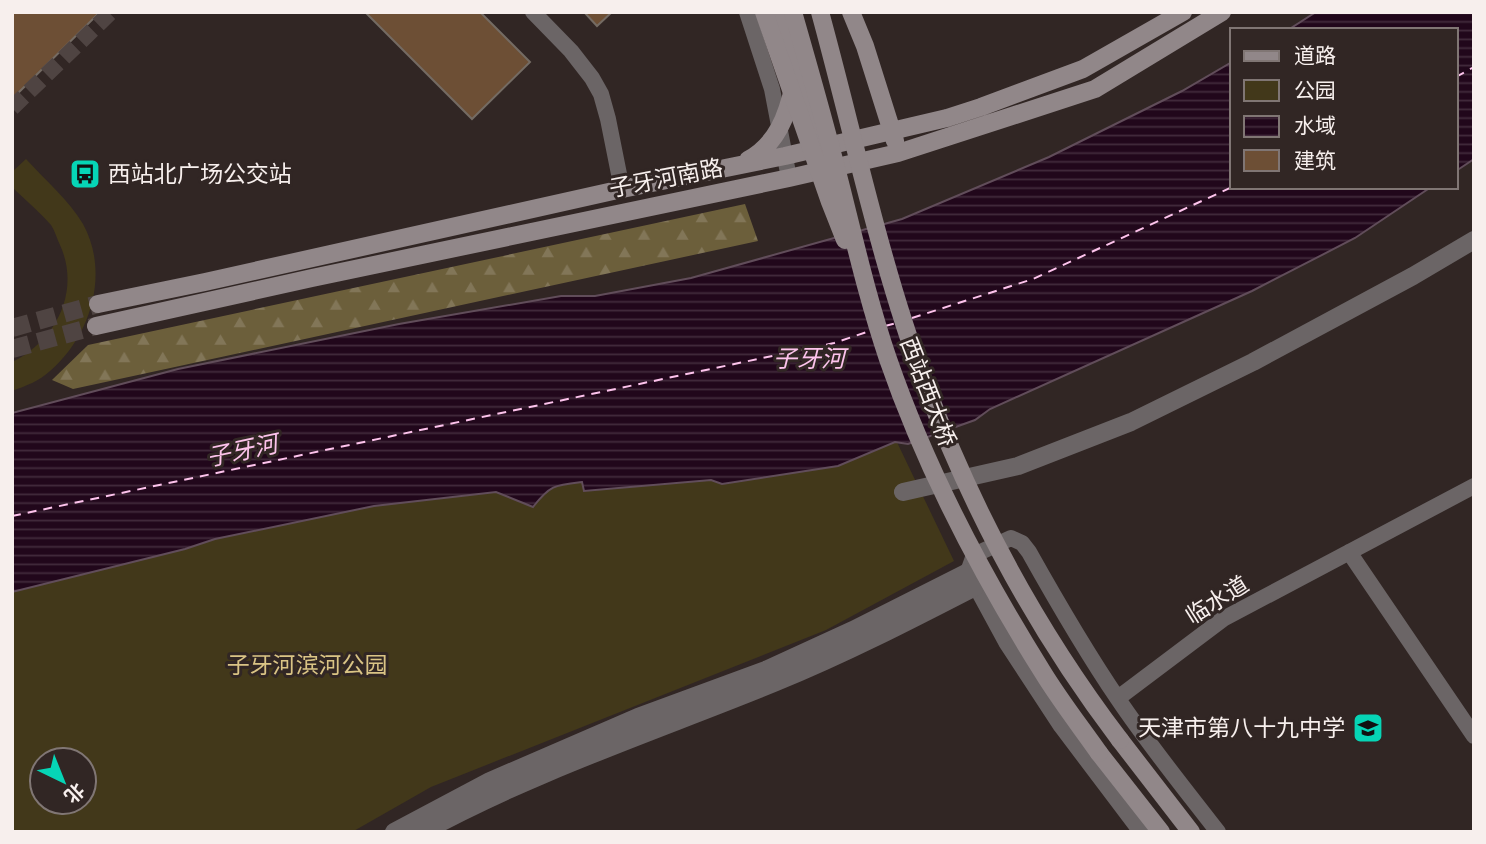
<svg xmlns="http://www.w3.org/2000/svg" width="1486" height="844" viewBox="0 0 1486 844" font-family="Karla,'Noto Sans SC',sans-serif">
  <defs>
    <pattern id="forest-firs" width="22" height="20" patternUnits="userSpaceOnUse" patternTransform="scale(1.75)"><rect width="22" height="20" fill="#6c5f3b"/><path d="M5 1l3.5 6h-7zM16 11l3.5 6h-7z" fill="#827658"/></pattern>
    <pattern id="water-rules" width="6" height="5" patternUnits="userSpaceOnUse" patternTransform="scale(1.75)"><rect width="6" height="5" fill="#21071b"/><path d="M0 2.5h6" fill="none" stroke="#422b3c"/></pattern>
  </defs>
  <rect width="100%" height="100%" fill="#312624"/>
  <path fill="url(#forest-firs)" d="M 745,204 L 758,241 L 73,389 L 52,380 L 88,345 Z"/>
  <path fill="#42381a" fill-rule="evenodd" d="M 26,159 C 45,180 69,200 83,224 C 110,273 91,336 50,371 C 39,381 26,386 12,391 L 12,362 C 56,341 81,291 60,245 C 57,239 55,231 51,225 C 40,212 25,200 12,187 L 12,172 Z
    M 882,411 L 954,561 L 826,630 L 431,787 L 352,832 L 12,832 L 12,564 ZM 42,760 L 84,760 L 84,802 L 42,802 Z"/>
  <path fill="url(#water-rules)" stroke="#614d5a" stroke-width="2" d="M 1316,12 L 1474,12 L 1474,159 L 1456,171 L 1456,30 L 1288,30 Z
    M 1232,62 L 1232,187 L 1431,187 L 1355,238 L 1252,291 L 990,409 L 975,420 L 908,444 L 895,442 L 838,466 L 722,484 L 711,480 L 584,491 L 582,482 C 555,485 550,485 533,507 L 496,492 L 374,506 L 215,539 L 185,549 L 12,592 L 12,413 L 178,369 L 399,324 L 561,296 L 595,296 L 691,278 L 902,219 L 1049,157 L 1182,91 Z"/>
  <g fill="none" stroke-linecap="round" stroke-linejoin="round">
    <path stroke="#fdc3ec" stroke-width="2" stroke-dasharray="9 7" stroke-linecap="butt" d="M 1456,77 L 1474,67
      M 912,318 L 1033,279 L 1232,187
      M 885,326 L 897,323
      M 12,516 L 834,343 L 870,331"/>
  </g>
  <path fill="#6d4f35" stroke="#746b63" stroke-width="2" d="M 12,12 L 99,13 L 12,99 Z
    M 365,12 L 480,12 L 530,62 L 472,119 Z
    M 584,12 L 612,12 L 597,26 Z"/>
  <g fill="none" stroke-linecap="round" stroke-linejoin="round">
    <path stroke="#4f4442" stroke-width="16" stroke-dasharray="16 8" stroke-linecap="butt" d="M 12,108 L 111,12"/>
    <path stroke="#4f4442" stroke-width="18" stroke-dasharray="18 9" stroke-linecap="butt" d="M 12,328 L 98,304
      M 12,349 L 96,326"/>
    <path stroke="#6b6566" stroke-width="16" d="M 533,12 L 571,51 L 592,78 L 601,94 L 608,119 L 622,189
      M 747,12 L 772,89 L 789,178
      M 1349,552 L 1474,736
      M 1118,698 L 1223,619 L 1474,486
      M 1141,832 L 1061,726 L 1006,642 L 968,572 L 974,555 L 1011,538 L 1022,543 L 1029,552 C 1057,602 1086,652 1118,699 C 1149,745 1184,788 1218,832"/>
    <path stroke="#6b6566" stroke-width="18" d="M 903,492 L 1018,466 L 1131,422 L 1253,362 L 1413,276 L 1474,240
      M 394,832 L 490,781 L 638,717 L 768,669 L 853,630 L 968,572
      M 423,832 C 535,771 656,731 774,683 C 843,655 909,621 975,587"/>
    <path stroke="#918789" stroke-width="18" d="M 778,12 L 825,159
      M 851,12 L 865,46 L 895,141
      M 748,160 C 777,144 787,116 794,85
      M 98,304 L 205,282 L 622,189 L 785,156 L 947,118 L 981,107 L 1083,69 L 1183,12
      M 96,326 L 312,278 L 789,178 L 898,153 L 1095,89 L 1222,12
      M 1120,740 L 1191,832
      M 1099,753 L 1161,832"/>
    <path stroke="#918789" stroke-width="18" d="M 764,12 L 830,202 L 845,240
      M 793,12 C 810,71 827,131 842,191 C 856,247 869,303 888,359 C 926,469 980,572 1042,671 C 1059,699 1080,726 1099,753
      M 820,12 C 854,136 880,263 925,384 C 973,512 1037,631 1120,740"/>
  </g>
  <defs>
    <g id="bus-square" transform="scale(1.575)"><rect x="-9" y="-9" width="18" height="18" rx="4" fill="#06d5b6" stroke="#312624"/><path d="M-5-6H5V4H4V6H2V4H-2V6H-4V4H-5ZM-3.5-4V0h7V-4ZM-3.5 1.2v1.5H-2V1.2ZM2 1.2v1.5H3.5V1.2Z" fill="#111"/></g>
    <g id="school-square" transform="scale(1.575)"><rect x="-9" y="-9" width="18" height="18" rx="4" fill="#06d5b6" stroke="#312624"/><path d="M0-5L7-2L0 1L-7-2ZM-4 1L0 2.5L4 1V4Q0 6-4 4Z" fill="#111"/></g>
  </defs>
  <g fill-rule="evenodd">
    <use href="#bus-square" x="85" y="174"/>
    <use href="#school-square" x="1368" y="728"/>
  </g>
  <g text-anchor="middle" stroke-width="6" stroke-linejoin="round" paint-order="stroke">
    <g font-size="23" fill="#f7efed" stroke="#312624" text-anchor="start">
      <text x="108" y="182">西站北广场公交站</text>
      <text x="1345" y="736" text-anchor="end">天津市第八十九中学</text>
    </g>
    <g font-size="23" fill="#f7efed" stroke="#312624">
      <text transform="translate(666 178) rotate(-11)" y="8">子牙河南路</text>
      <text transform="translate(928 392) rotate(69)" y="8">西站西大桥</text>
      <text transform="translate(1217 600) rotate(-32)" y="8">临水道</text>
    </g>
    <g font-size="23" fill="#dac485" stroke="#312624">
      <text x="307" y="673">子牙河滨河公园</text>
    </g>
    <g font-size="24" font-style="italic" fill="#fdc3ec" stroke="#312624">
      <text x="809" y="367">子牙河</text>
      <text transform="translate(242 451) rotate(-12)" y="8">子牙河</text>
    </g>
  </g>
  <rect width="1486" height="844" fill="none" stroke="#f7efed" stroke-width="28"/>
  <rect x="1230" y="28" width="228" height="161" fill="#312624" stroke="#807674" stroke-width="2"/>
  <rect x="1244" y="51" width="35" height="10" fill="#918789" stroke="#807674" stroke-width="2"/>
  <text x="1294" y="63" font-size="21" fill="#f7efed">道路</text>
  <rect x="1244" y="80" width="35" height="21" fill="#42381a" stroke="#807674" stroke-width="2"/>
  <text x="1294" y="98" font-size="21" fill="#f7efed">公园</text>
  <rect x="1244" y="116" width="35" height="21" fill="url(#water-rules)" stroke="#807674" stroke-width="2"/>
  <text x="1294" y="133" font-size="21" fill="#f7efed">水域</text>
  <rect x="1244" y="150" width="35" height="21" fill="#6d4f35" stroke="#807674" stroke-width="2"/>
  <text x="1294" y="168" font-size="21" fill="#f7efed">建筑</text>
  <g transform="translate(63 781) rotate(137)"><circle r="33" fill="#312624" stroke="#807674" stroke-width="2"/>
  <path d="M0-5L12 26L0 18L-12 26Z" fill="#06d5b6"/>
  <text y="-10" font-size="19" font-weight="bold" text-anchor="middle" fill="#f7efed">北</text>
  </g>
</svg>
